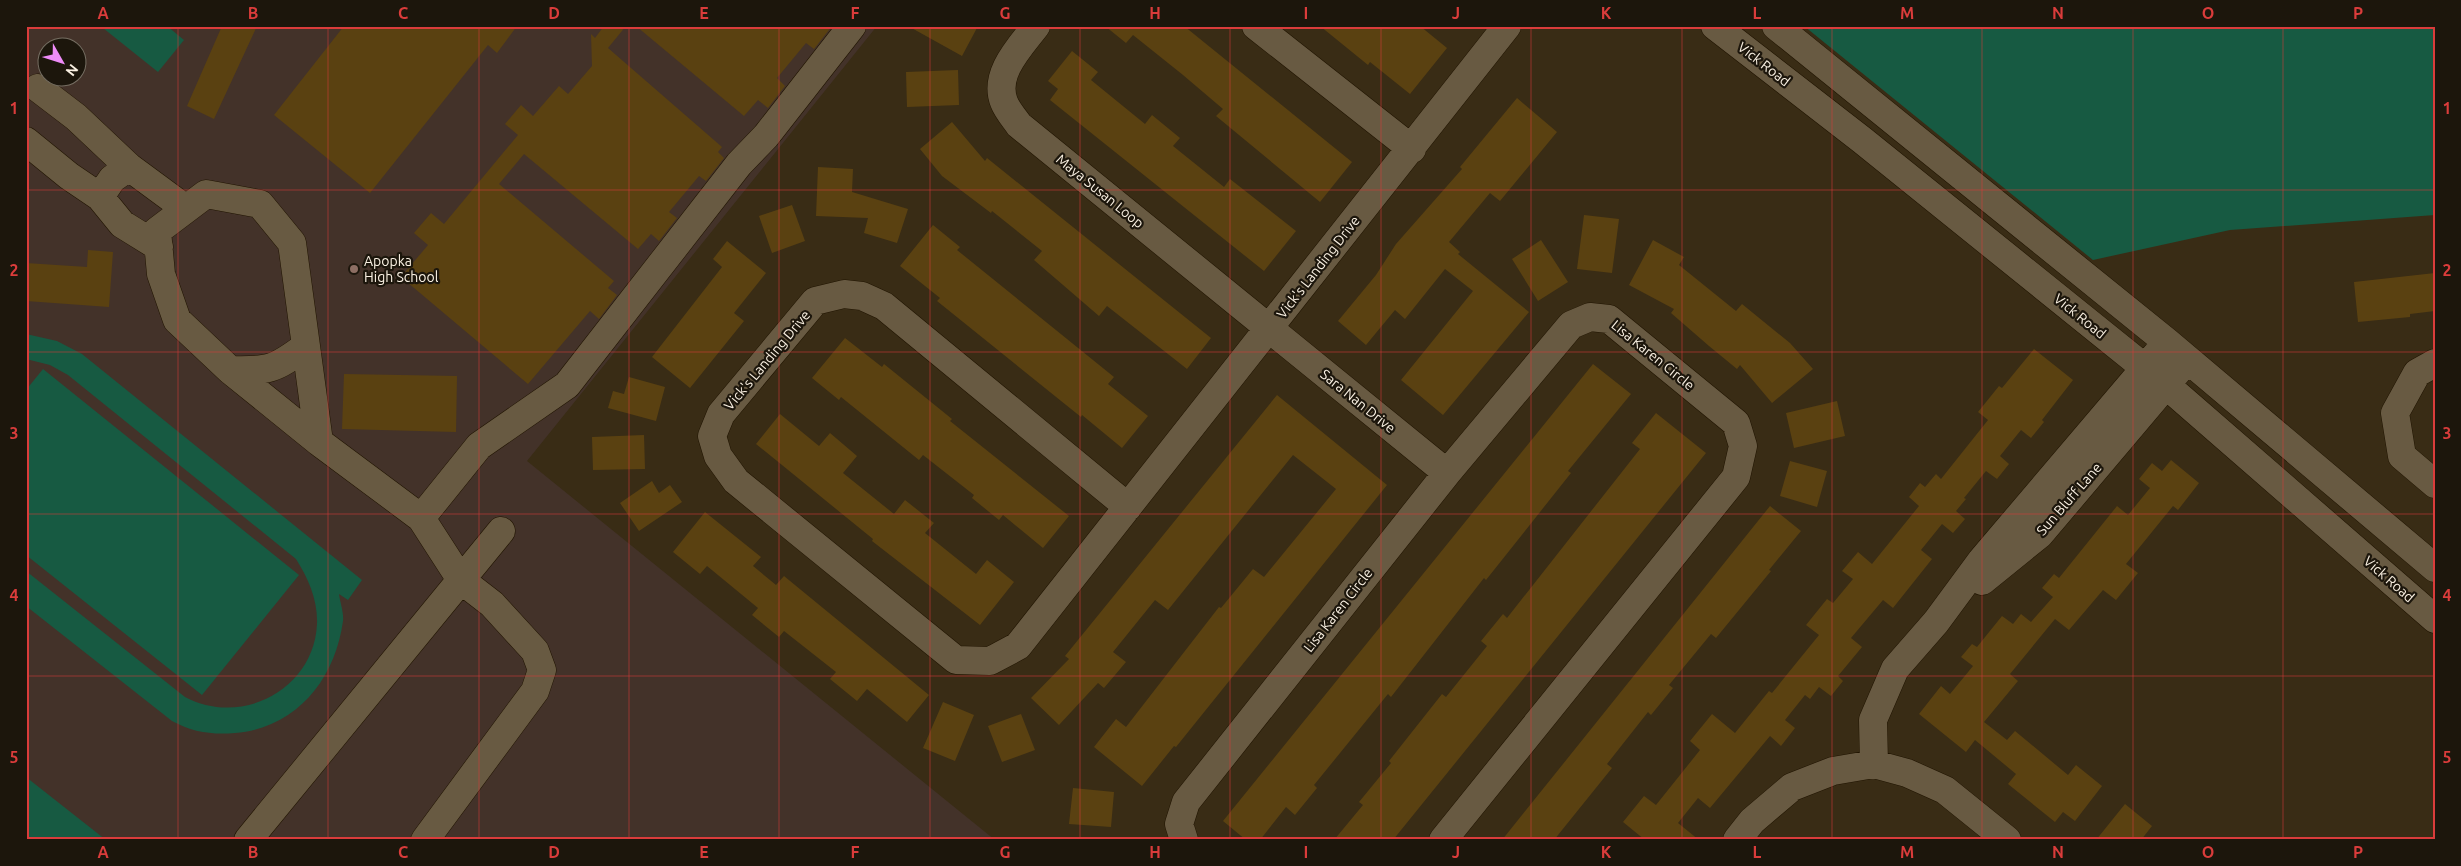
<svg xmlns="http://www.w3.org/2000/svg" width="2461" height="866" viewBox="0 0 2461 866" font-family="Ubuntu,sans-serif">
  <rect width="100%" height="100%" fill="#392c15"/>
  <path fill="#433229" fill-rule="evenodd" d="M 26,26 L 877,26 L 527,461 L 995,840 L 26,840 ZM 48,48 L 78,48 L 78,78 L 48,78 Z"/>
  <path fill="#175a42" d="M 104,26 L 167,26 L 184,40 L 158,72 L 103,28 Z
    M 1804,26 L 2435,26 L 2435,215 L 2230,230 L 2093,260 Z
    M 26,334 L 57,341 L 82,354 L 362,580 L 348,600 L 339,594 C 340,602 344,613 343,621 C 335,680 296,728 235,733 C 212,735 192,732 172,721 L 26,606 L 26,571 L 185,697 C 241,727 314,690 317,624 C 318,600 308,578 296,559 L 68,375 L 50,365 L 26,359 Z
    M 43,369 L 299,575 L 202,695 L 26,555 L 26,390 Z
    M 26,777 L 106,840 L 26,840 Z"/>
  <path fill="#5a4111" d="M 222,26 L 257,26 L 214,119 L 187,106 Z
    M 344,26 L 517,26 L 497,53 L 488,45 L 370,193 L 274,115 Z
    M 604,26 L 626,26 L 608,48 L 722,147 L 718,152 L 724,158 L 706,181 L 699,176 L 669,212 L 677,218 L 659,241 L 651,234 L 638,249 L 524,154 L 499,184 L 614,281 L 608,288 L 617,295 L 599,319 L 590,311 L 528,384 L 401,277 L 428,245 L 414,233 L 431,213 L 444,224 L 518,135 L 505,124 L 521,105 L 533,116 L 559,86 L 568,94 L 592,66 L 591,34 L 595,38 Z
    M 636,26 L 832,26 L 814,49 L 806,43 L 777,78 L 785,86 L 768,108 L 758,100 L 744,116 Z
    M 908,26 L 978,26 L 962,56 Z
    M 1105,26 L 1184,26 L 1352,162 L 1320,202 L 1216,116 L 1223,109 L 1183,75 L 1133,35 L 1126,43 Z
    M 1320,26 L 1420,26 L 1447,48 L 1410,94 L 1370,62 L 1368,65 Z
    M 1072,51 L 1098,72 L 1091,80 L 1145,124 L 1152,115 L 1180,138 L 1173,146 L 1224,187 L 1230,179 L 1296,231 L 1264,271 L 1050,100 L 1058,89 L 1048,81 Z
    M 958,70 L 959,105 L 907,107 L 906,72 Z
    M 1517,98 L 1557,132 L 1500,201 L 1490,193 L 1449,242 L 1460,252 L 1458,254 L 1529,312 L 1443,415 L 1401,380 L 1473,291 L 1445,269 L 1405,319 L 1395,310 L 1366,345 L 1338,321 L 1376,275 L 1396,244 L 1462,169 L 1460,167 Z
    M 952,122 L 985,161 L 987,158 L 1211,338 L 1187,369 L 1107,306 L 1099,316 L 1034,260 L 1042,251 L 992,211 L 991,213 L 942,176 L 920,149 Z
    M 818,167 L 853,169 L 852,192 L 908,209 L 897,243 L 864,233 L 868,218 L 816,216 Z
    M 792,205 L 805,241 L 772,253 L 759,216 Z
    M 1584,215 L 1619,219 L 1612,273 L 1577,269 Z
    M 933,225 L 960,247 L 957,250 L 1114,377 L 1108,384 L 1148,416 L 1122,448 L 1082,415 L 1081,417 L 937,301 L 940,298 L 900,266 Z
    M 1541,240 L 1568,282 L 1538,301 L 1512,259 Z
    M 1653,240 L 1684,257 L 1679,265 L 1736,311 L 1742,304 L 1790,343 L 1813,369 L 1772,403 L 1740,365 L 1737,369 L 1709,346 L 1671,313 L 1674,309 L 1629,285 Z
    M 727,241 L 766,273 L 734,313 L 744,321 L 690,388 L 652,357 L 722,267 L 713,259 Z
    M 88,250 L 113,252 L 109,307 L 26,301 L 26,263 L 87,267 Z
    M 2435,273 L 2435,311 L 2410,314 L 2410,317 L 2358,322 L 2354,282 Z
    M 845,338 L 882,367 L 884,364 L 952,419 L 950,421 L 1069,516 L 1043,548 L 1003,515 L 999,520 L 972,498 L 974,495 L 923,455 L 919,460 L 841,397 L 839,400 L 812,378 Z
    M 2034,349 L 2073,380 L 2042,420 L 2044,422 L 2031,438 L 2021,430 L 2000,456 L 2009,464 L 1997,479 L 1986,471 L 1964,498 L 1966,499 L 1956,511 L 1965,519 L 1953,533 L 1942,524 L 1921,550 L 1932,559 L 1893,608 L 1883,600 L 1851,638 L 1862,647 L 1838,676 L 1843,681 L 1831,696 L 1819,687 L 1810,699 L 1805,695 L 1785,720 L 1795,728 L 1781,746 L 1770,736 L 1710,808 L 1698,798 L 1678,823 L 1699,840 L 1645,840 L 1623,822 L 1644,796 L 1656,805 L 1700,750 L 1690,741 L 1712,714 L 1735,733 L 1769,691 L 1772,693 L 1819,635 L 1806,625 L 1827,599 L 1833,603 L 1853,579 L 1842,571 L 1858,552 L 1872,564 L 1919,506 L 1909,497 L 1920,483 L 1925,487 L 1936,474 L 1941,479 L 1988,420 L 1978,412 L 1999,386 L 2002,388 Z
    M 1593,364 L 1631,394 L 1568,471 L 1571,473 L 1486,580 L 1484,578 L 1391,697 L 1388,694 L 1314,785 L 1317,788 L 1295,815 L 1286,807 L 1260,840 L 1246,840 L 1223,821 Z
    M 344,374 L 457,376 L 456,432 L 342,429 Z
    M 629,377 L 665,387 L 656,421 L 608,408 L 613,391 L 624,394 Z
    M 1277,395 L 1387,485 L 1176,747 L 1174,746 L 1142,786 L 1094,747 L 1116,719 L 1126,727 L 1219,607 L 1221,608 L 1253,569 L 1264,577 L 1336,489 L 1293,455 L 1168,610 L 1155,600 L 1113,652 L 1126,662 L 1104,688 L 1098,683 L 1059,725 L 1031,698 L 1069,659 L 1065,656 Z
    M 1837,401 L 1845,436 L 1794,448 L 1786,413 Z
    M 1656,413 L 1706,453 L 1393,840 L 1334,840 L 1363,805 L 1359,802 L 1391,763 L 1389,761 L 1442,694 L 1446,697 L 1487,646 L 1481,641 L 1503,614 L 1507,618 L 1640,449 L 1632,443 Z
    M 780,414 L 819,446 L 830,433 L 857,456 L 843,473 L 894,514 L 905,500 L 934,523 L 925,533 L 976,574 L 987,560 L 1014,582 L 980,625 L 872,541 L 873,539 L 756,444 Z
    M 644,435 L 645,469 L 593,470 L 592,437 Z
    M 2171,460 L 2199,483 L 2178,510 L 2173,506 L 2126,564 L 2138,573 L 2116,600 L 2103,590 L 2069,630 L 2055,619 L 2010,674 L 2018,681 L 1984,722 L 2007,740 L 2015,731 L 2068,775 L 2076,765 L 2102,786 L 2075,821 L 2063,812 L 2055,822 L 2008,784 L 2016,774 L 1975,740 L 1966,752 L 1919,714 L 1941,686 L 1950,694 L 1973,666 L 1961,657 L 1972,644 L 1977,647 L 2002,616 L 2013,624 L 2021,614 L 2031,622 L 2053,597 L 2042,588 L 2054,574 L 2059,578 L 2117,506 L 2128,515 L 2150,488 L 2139,479 L 2152,463 L 2162,471 Z
    M 1790,461 L 1827,471 L 1817,507 L 1780,496 Z
    M 652,481 L 659,493 L 670,485 L 682,502 L 639,531 L 620,503 Z
    M 1770,506 L 1801,531 L 1769,570 L 1771,571 L 1716,638 L 1711,634 L 1669,685 L 1673,688 L 1651,715 L 1648,712 L 1607,764 L 1612,768 L 1554,840 L 1502,840 Z
    M 705,512 L 761,557 L 753,566 L 776,585 L 784,576 L 929,695 L 907,722 L 867,689 L 857,701 L 830,679 L 836,672 L 784,631 L 779,637 L 752,615 L 758,608 L 707,566 L 700,574 L 673,552 Z
    M 943,702 L 974,715 L 955,761 L 923,748 Z
    M 1021,714 L 1035,750 L 1002,762 L 988,726 Z
    M 1073,788 L 1114,792 L 1111,827 L 1069,824 Z
    M 2125,804 L 2152,826 L 2141,840 L 2096,840 Z"/>
  <g fill="none" stroke-linecap="round" stroke-linejoin="round">
    <g stroke="#201400" stroke-width="29">
      <path id="minor" d="M 1036,26 C 1020,47 993,74 1004,102 C 1007,110 1014,118 1019,125 L 1447,473
        M 1256,26 L 1412,149
        M 1715,26 L 1862,140 L 2166,385 L 2435,619
        M 1776,26 L 2167,342 L 2435,568
        M 38,88 L 76,117 L 129,167
        M 26,141 L 69,176 L 100,197
        M 159,247 L 122,224 L 100,197 L 112,179 L 129,167 L 186,209
        M 2435,363 L 2417,373 L 2395,413 L 2402,456 L 2435,484
        M 230,370 C 269,371 274,370 306,346
        M 319,442 L 292,243 L 260,204 L 206,194 L 157,231 L 161,274 L 177,320 L 230,370 L 319,442 L 421,518
        M 1128,507 L 884,306 L 862,296 L 844,294 L 815,301 L 721,414 L 712,436 L 718,456 L 736,481 L 956,660 L 990,661 L 1018,646 L 1507,26
        M 1982,581 L 2040,534 L 2177,372
        M 1874,764 L 1873,720 L 1895,669 L 1936,622 L 1981,561 L 2156,355
        M 248,840 L 501,531
        M 425,840 L 535,691 L 542,670 L 535,651 L 492,604 L 461,580 L 421,518 L 479,446 L 567,385 L 739,164 L 766,136 L 852,26
        M 1184,840 L 1179,824 L 1186,802 L 1447,473 L 1571,325 L 1590,317 L 1609,319 L 1736,423 L 1743,446 L 1736,477 L 1443,840
        M 1737,840 L 1752,821 L 1792,787 L 1833,771 L 1874,764 L 1907,773 L 1945,790 L 2007,840"/>
    </g>
    <use href="#minor" stroke="#685a42" stroke-width="28"/>
  </g>
  <path fill="none" stroke="#da3c3b" stroke-width="1" stroke-opacity="0.55" d="M 178,26 L 178,840M 328,26 L 328,840M 479,26 L 479,840M 629,26 L 629,840M 779,26 L 779,840M 930,26 L 930,840M 1080,26 L 1080,840M 1230,26 L 1230,840M 1381,26 L 1381,840M 1531,26 L 1531,840M 1682,26 L 1682,840M 1832,26 L 1832,840M 1982,26 L 1982,840M 2133,26 L 2133,840M 2283,26 L 2283,840M 26,190 L 2435,190M 26,352 L 2435,352M 26,514 L 2435,514M 26,676 L 2435,676"/>
  <circle fill="#8d6e63" stroke="#1c160c" stroke-width="2" cx="354" cy="269" r="5"/>
  <g text-anchor="middle" stroke-width="4.5" stroke-linejoin="round" paint-order="stroke">
    <g font-size="14" fill="#faf1e3" stroke="#1c160c">
      <text transform="translate(1764 64) rotate(38)" y="5">Vick Road</text>
      <text transform="translate(1100 191) rotate(39)" y="5">Maya Susan Loop</text>
      <text transform="translate(1318 267) rotate(-52)" y="5">Vick's Landing Drive</text>
      <text transform="translate(2080 316) rotate(39)" y="5">Vick Road</text>
      <text transform="translate(1653 355) rotate(39)" y="5">Lisa Karen Circle</text>
      <text transform="translate(767 360) rotate(-50)" y="5">Vick's Landing Drive</text>
      <text transform="translate(1358 401) rotate(39)" y="5">Sara Nan Drive</text>
      <text transform="translate(2069 499) rotate(-49)" y="5">Sun Bluff Lane</text>
      <text transform="translate(2389 579) rotate(41)" y="5">Vick Road</text>
      <text transform="translate(1338 610) rotate(-52)" y="5">Lisa Karen Circle</text>
    </g>
    <g font-size="14" fill="#faf1e3" stroke="#1c160c" text-anchor="start">
      <text x="364" y="266">Apopka<tspan x="364" dy="16">High School</tspan></text>
    </g>
  </g>
  <rect width="2461" height="866" fill="none" stroke="#1c160c" stroke-width="55"/>
  <g transform="translate(62 62) rotate(129)"><circle r="24" fill="#1c160c" stroke="#756e62"/>
  <path d="M0-4L9 19L0 12L-9 19Z" fill="#ee8cf8"/>
  <text y="-8" font-size="14" font-weight="bold" text-anchor="middle" fill="#faf1e3">N</text>
  </g>
  <rect x="28" y="28" width="2406" height="810" fill="none" stroke="#da3c3b" stroke-width="2"/>
  <g font-size="16" text-anchor="middle" font-weight="bold" fill="#da3c3b">
    <text x="103" y="19">A</text>
    <text x="253" y="19">B</text>
    <text x="403" y="19">C</text>
    <text x="554" y="19">D</text>
    <text x="704" y="19">E</text>
    <text x="855" y="19">F</text>
    <text x="1005" y="19">G</text>
    <text x="1155" y="19">H</text>
    <text x="1306" y="19">I</text>
    <text x="1456" y="19">J</text>
    <text x="1606" y="19">K</text>
    <text x="1757" y="19">L</text>
    <text x="1907" y="19">M</text>
    <text x="2058" y="19">N</text>
    <text x="2208" y="19">O</text>
    <text x="2358" y="19">P</text>
    <text x="14" y="114">1</text>
    <text x="2447" y="114">1</text>
    <text x="14" y="276">2</text>
    <text x="2447" y="276">2</text>
    <text x="14" y="439">3</text>
    <text x="2447" y="439">3</text>
    <text x="14" y="601">4</text>
    <text x="2447" y="601">4</text>
    <text x="14" y="763">5</text>
    <text x="2447" y="763">5</text>
    <text x="103" y="858">A</text>
    <text x="253" y="858">B</text>
    <text x="403" y="858">C</text>
    <text x="554" y="858">D</text>
    <text x="704" y="858">E</text>
    <text x="855" y="858">F</text>
    <text x="1005" y="858">G</text>
    <text x="1155" y="858">H</text>
    <text x="1306" y="858">I</text>
    <text x="1456" y="858">J</text>
    <text x="1606" y="858">K</text>
    <text x="1757" y="858">L</text>
    <text x="1907" y="858">M</text>
    <text x="2058" y="858">N</text>
    <text x="2208" y="858">O</text>
    <text x="2358" y="858">P</text>
  </g>
</svg>
